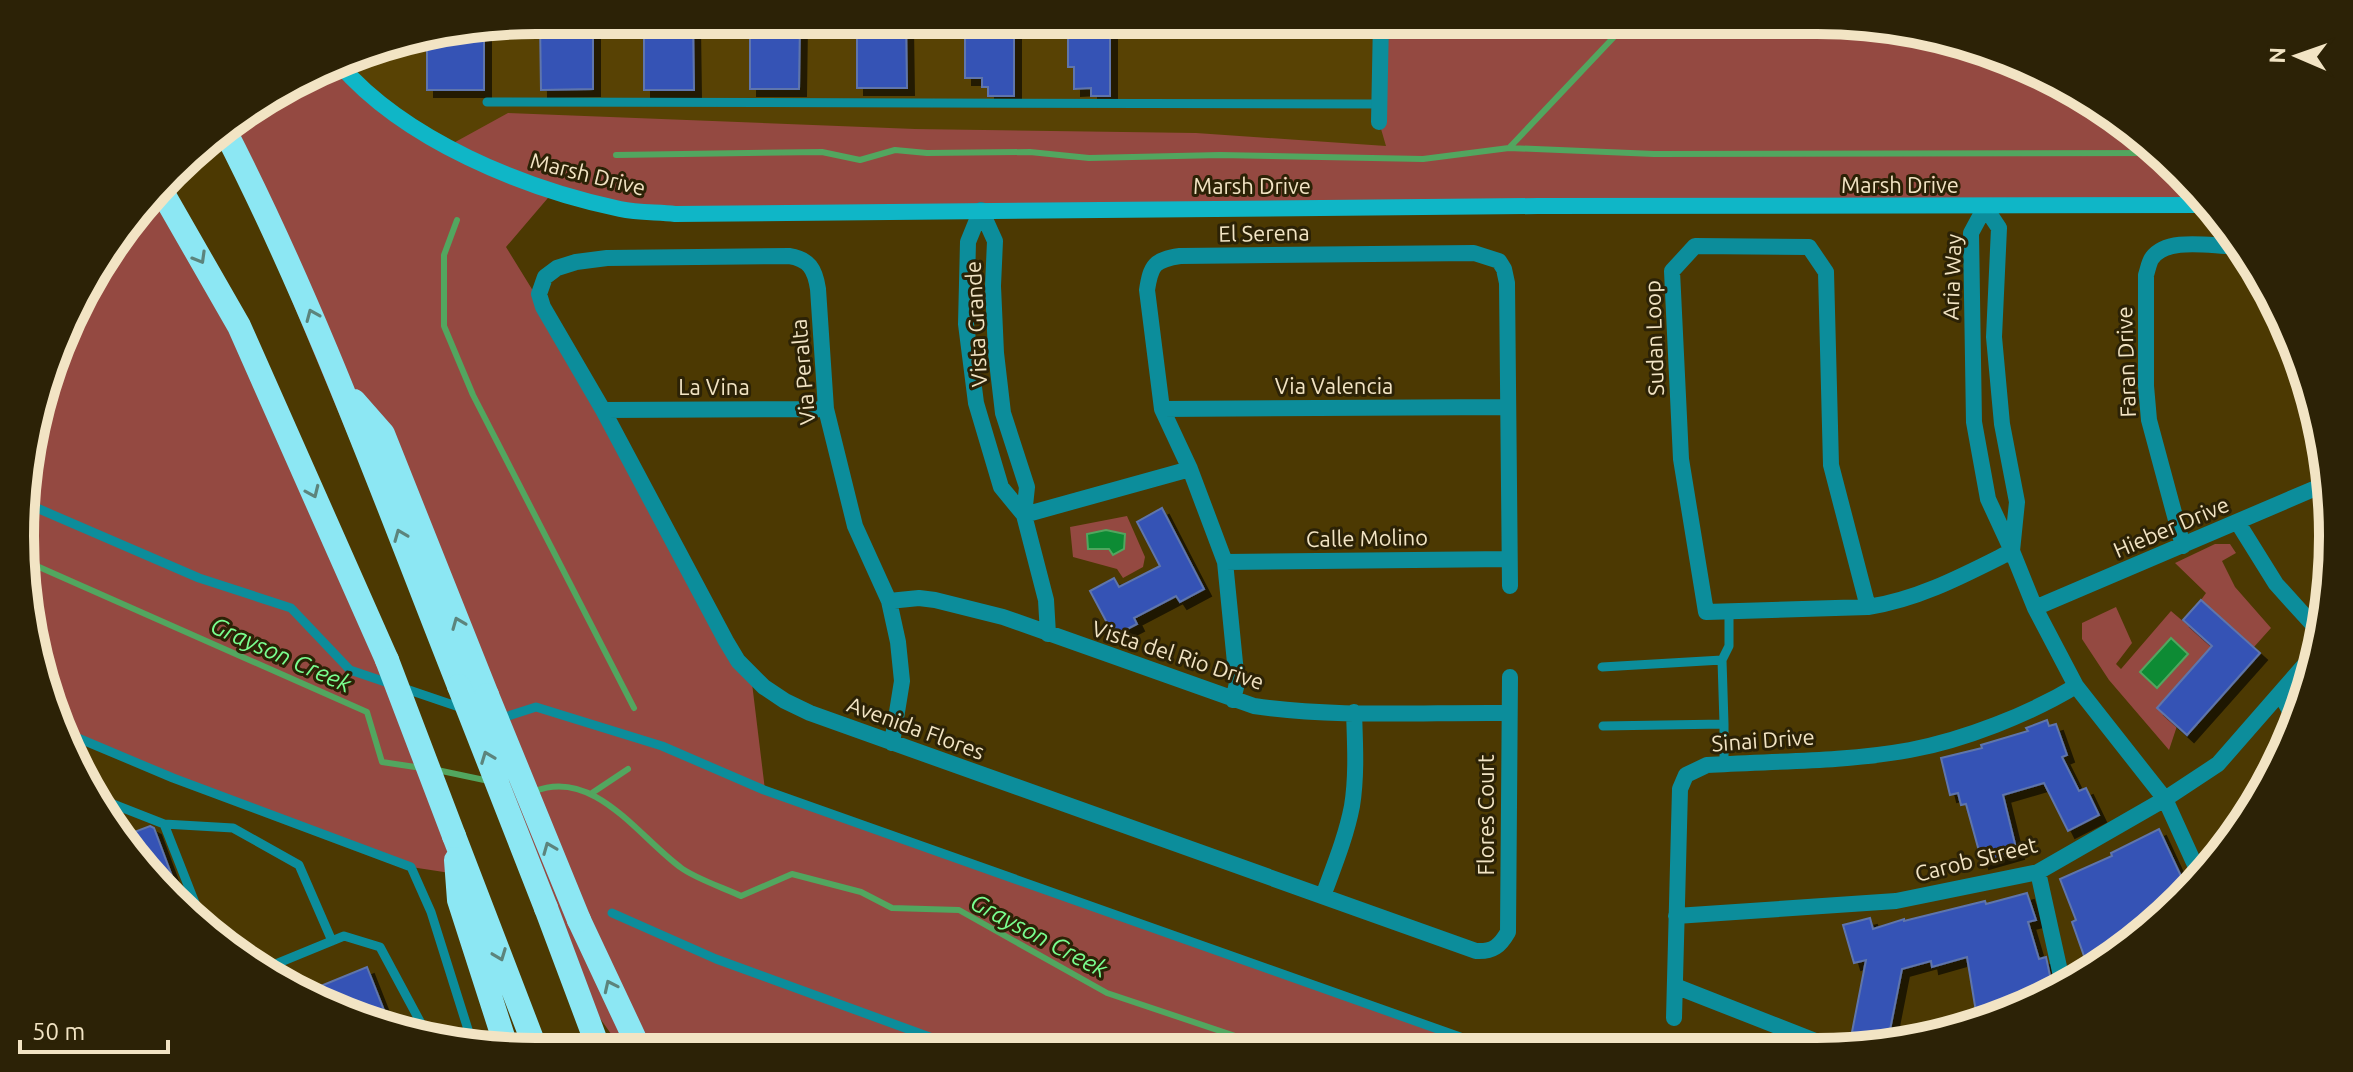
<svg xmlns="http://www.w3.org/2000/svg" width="2353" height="1072" viewBox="0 0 2353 1072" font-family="Ubuntu,sans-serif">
  <defs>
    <filter id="shadow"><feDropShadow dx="7" dy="7" stdDeviation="0" flood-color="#0009"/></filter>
  </defs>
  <rect width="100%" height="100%" fill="#4c3902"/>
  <path fill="#584204" d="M 536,20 L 1381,20 L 1387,146 L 448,147 L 340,65 L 370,48 Z"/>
  <path fill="#944941" d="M 1381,20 L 1817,20 L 2014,59 L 2182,171 L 2204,204 L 675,214 L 553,192 L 506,247 L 543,307 L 751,675 L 765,790 L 1494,1049 L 624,1052 L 579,989 L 222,133 L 340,65 L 448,146 L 508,113 L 915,129 L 1196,133 L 1386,146 L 1379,122 Z
    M 161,190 L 239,326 L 470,876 L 411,867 L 66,733 L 30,636 L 30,436 L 89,278 Z
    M 1127,516 L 1145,557 L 1143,567 L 1123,578 L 1117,569 L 1073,557 L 1070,527 Z
    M 2215,544 L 2230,544 L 2236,553 L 2222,561 L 2235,587 L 2271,628 L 2254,647 L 2201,600 L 2206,593 L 2175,563 Z
    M 2116,607 L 2132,643 L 2116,664 L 2121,669 L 2171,611 L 2212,646 L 2157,708 L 2177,726 L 2169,750 L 2109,680 L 2082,639 L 2082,623 Z"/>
  <path fill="#0d8b34" stroke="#52a65f" stroke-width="2" d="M 1106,530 L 1125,534 L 1124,549 L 1113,555 L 1109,549 L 1088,549 L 1087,534 Z
    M 2171,638 L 2188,654 L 2157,688 L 2140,672 Z"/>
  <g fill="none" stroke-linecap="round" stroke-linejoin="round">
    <path stroke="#52a65f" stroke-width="6" d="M 1509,148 L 1630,20
      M 616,155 L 822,152 L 860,160 L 895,150 L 927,153 L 1030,152 L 1089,158 L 1220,155 L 1423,159 L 1509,148 L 1654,154 L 2156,153
      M 457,220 L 444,255 L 444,326 L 473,395 L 634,708
      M 30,563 L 367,712 L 382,762 L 422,768
      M 437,770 L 489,781
      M 535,791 C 594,768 638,836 680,867 C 694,878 724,888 741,896 L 792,874 L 861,892 L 892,908 L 959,910 L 1107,993 L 1277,1050
      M 592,793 L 628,769"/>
  </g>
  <path fill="#3453b5" stroke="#5f75ac" stroke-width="2" filter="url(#shadow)" d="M 540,20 L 593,20 L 593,89 L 541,90 Z
    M 644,20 L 693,20 L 694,90 L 644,90 Z
    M 750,20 L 800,20 L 799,89 L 750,89 Z
    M 857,20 L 906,20 L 907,88 L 857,88 Z
    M 965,20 L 1014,20 L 1014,96 L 988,96 L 988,87 L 982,87 L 982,78 L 965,78 Z
    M 1068,20 L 1110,20 L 1110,96 L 1091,96 L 1091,88 L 1074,89 L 1074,67 L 1068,67 Z
    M 484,29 L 484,90 L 427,90 L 427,38 Z
    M 1162,508 L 1204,589 L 1180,602 L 1176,596 L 1134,618 L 1137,624 L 1114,636 L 1090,591 L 1114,578 L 1119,587 L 1160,566 L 1137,522 Z
    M 2201,600 L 2260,653 L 2187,735 L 2157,708 L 2212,646 L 2183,620 Z
    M 2047,720 L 2049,726 L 2056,724 L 2067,755 L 2062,757 L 2079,791 L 2086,788 L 2099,815 L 2068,831 L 2044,783 L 2003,795 L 2017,852 L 1982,862 L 1966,804 L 1961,805 L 1958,793 L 1950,795 L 1941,758 L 1982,748 L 1981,745 L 2028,731 L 2026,728 Z
    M 150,826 L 154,828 L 182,903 L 180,904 L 124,836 Z
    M 2159,829 L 2187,889 L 2131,945 L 2089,970 L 2072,922 L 2076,920 L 2060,879 L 2112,856 L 2111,853 Z
    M 2027,893 L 2036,920 L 2028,922 L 2039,959 L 2046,957 L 2053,990 L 2017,1011 L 1977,1018 L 1967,957 L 1932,967 L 1931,961 L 1902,969 L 1888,1040 L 1852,1032 L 1866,960 L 1854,963 L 1843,925 L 1870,918 L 1873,929 L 1904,919 L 1904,921 L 1985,901 L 1986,904 Z
    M 367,967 L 389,1023 L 339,1013 L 306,992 Z"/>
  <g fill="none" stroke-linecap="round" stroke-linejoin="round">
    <path stroke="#968659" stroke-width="4" stroke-dasharray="8 4" stroke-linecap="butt" d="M 1336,36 L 1363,37"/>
    <path stroke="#0c8d9b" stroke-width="9" d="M 487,102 L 1379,104
      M 30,505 L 199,578 L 291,608 L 350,670 L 462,708
      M 1602,667 L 1722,660
      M 499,719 L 536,707 L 662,746 L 764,790 L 1494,1049
      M 1724,724 L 1722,660 L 1729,646 L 1729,611
      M 1603,726 L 1724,724 L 1724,764
      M 66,733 L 173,778 L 411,867 L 431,912 L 471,1039
      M 90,795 L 164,824 L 206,931
      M 164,824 L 233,828 L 299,865 L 332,941
      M 612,913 L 716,959 L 968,1051
      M 266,968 L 344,936 L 380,947 L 423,1027"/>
    <path stroke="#0c8d9b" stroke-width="16" d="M 1379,122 L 1381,20
      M 1985,207 L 1999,228 L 1994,337 L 2002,424 L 2017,502 L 2012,551 L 1988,499 L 1974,422 L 1971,233 Z
      M 981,210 L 995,241 L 993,286 L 996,353 L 1003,413 L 1027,487 L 1024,515 L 1001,487 L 976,403 L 966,324 L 968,242 Z
      M 1695,246 L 1809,247 L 1826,272 L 1831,465 L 1868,607 L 1706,612 L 1681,459 L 1672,271 Z
      M 1162,409 L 1507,407
      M 603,410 L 826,409
      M 2238,523 L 2276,584 L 2315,627
      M 2183,546 L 2149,420 L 2146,386 L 2146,275 C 2148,269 2149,262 2152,258 C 2167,237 2210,246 2232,246
      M 1225,562 L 1509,559
      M 889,601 L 919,598 L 935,600 L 1003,617 L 1254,706 C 1335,718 1425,712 1508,713
      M 1868,607 C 1920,599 1966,574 2012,551 L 2035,608 L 2076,686 L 2165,799 L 2200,876
      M 2035,608 L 2323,485
      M 1048,634 L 1046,600 L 1024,515 L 1190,469
      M 2281,695 L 2296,722
      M 1233,700 L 1237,683 L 1225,562 L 1190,469 L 1162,409 L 1147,290 C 1151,265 1154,260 1180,256 L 1474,253 L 1499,261 L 1504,269 L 1507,283 L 1510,586
      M 892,743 L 902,681 L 898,642 L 889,601 L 855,526 L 826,409 L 818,289 C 815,269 809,259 789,256 L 607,258 L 576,262 L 557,268 L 545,277 L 539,294 L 543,307 L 603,410 L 726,641 L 738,661 L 764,687 L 785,701 L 810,713 L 1476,951 C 1493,952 1500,946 1508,932 L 1510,677
      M 2038,872 L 2063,985
      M 1323,896 C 1334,866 1346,837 1352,806 C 1357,775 1355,743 1354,712
      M 1676,916 L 1896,901 L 2038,872 L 2165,799 L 2218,764 L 2308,661
      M 1675,986 L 1833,1048
      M 1674,1018 L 1680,789 L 1686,775 L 1707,765 C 1774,761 1844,762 1910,750 C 1964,740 2030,714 2076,686"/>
    <path stroke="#0fb6c7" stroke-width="16" d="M 340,65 C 405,140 524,189 620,209 C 638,213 657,212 675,214 L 1538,206 L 2205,205"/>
    <path stroke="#8ce7f3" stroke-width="24" d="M 225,131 C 317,310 385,499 459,686
      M 161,190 L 239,326 L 387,660
      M 354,401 L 383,434 L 487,695
      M 454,836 L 537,1052
      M 456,860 L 459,900 L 506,1046
      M 546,908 L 600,1052
      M 579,920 L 641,1052"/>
    <path stroke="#8ce7f3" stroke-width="24" d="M 387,660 L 454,836
      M 459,686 L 546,908
      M 487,695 L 579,920"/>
  </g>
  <defs><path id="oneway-chevron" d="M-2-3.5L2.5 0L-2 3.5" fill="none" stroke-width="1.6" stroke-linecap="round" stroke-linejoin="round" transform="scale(2)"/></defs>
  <g stroke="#5c847c">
    <use href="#oneway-chevron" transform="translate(200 258) rotate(60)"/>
    <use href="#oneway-chevron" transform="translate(312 315) rotate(-113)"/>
    <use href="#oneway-chevron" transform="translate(313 492) rotate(66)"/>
    <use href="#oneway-chevron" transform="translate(400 535) rotate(-112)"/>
    <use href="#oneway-chevron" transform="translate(458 623) rotate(-112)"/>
    <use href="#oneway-chevron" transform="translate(487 757) rotate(-111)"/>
    <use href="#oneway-chevron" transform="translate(549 848) rotate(-112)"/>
    <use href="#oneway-chevron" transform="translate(500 955) rotate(69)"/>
    <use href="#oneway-chevron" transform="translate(610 986) rotate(-115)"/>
  </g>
  <g text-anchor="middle" stroke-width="6" stroke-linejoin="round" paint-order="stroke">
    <g font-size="22" fill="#f2e4c4" stroke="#2c2206">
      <text transform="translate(588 174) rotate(14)" y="8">Marsh Drive</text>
      <text x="1900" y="193">Marsh Drive</text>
      <text x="1252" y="194">Marsh Drive</text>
      <text transform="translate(1264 233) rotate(-1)" y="8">El Serena</text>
      <text transform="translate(1952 277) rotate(-88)" y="8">Aria Way</text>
      <text transform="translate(976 324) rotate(-93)" y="8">Vista Grande</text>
      <text transform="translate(1654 338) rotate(-92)" y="8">Sudan Loop</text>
      <text transform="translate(2126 362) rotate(-92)" y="8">Faran Drive</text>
      <text transform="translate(803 372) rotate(-95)" y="8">Via Peralta</text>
      <text x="1334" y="394">Via Valencia</text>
      <text x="714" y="395">La Vina</text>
      <text transform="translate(2171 527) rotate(-23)" y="8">Hieber Drive</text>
      <text transform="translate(1367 538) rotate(-1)" y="8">Calle Molino</text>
      <text transform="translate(1178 655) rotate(18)" y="8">Vista del Rio Drive</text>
      <text transform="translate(916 728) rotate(20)" y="8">Avenida Flores</text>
      <text transform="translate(1763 740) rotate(-4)" y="8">Sinai Drive</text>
      <text transform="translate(1486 815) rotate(-90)" y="8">Flores Court</text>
      <text transform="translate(1976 859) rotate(-14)" y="8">Carob Street</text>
    </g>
    <g font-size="24" font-style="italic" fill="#79fd8e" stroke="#2c2206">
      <text transform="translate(281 655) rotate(24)" y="8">Grayson Creek</text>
      <text transform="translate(1039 936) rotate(28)" y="8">Grayson Creek</text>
    </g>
  </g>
  <path d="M0 0H2353V1072H0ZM536 34H1817A502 502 0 0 1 2319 536V536A502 502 0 0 1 1817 1038H536A502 502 0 0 1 34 536V536A502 502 0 0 1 536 34Z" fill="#2c2206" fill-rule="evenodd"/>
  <path fill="none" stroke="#f2e4c4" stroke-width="10" d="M536 34H1817A502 502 0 0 1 2319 536V536A502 502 0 0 1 1817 1038H536A502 502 0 0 1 34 536V536A502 502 0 0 1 536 34Z"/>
  <g transform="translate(2297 56) rotate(272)" stroke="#2c2206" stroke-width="6" paint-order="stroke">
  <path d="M0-6L14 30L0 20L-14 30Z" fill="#f2e4c4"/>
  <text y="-12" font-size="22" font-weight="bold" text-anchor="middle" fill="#f2e4c4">N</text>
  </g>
  <path d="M20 1040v12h148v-12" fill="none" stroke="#f2e4c4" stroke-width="4"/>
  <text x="32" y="1040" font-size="24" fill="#f2e4c4" stroke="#2c2206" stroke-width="6" paint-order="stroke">50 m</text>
</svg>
